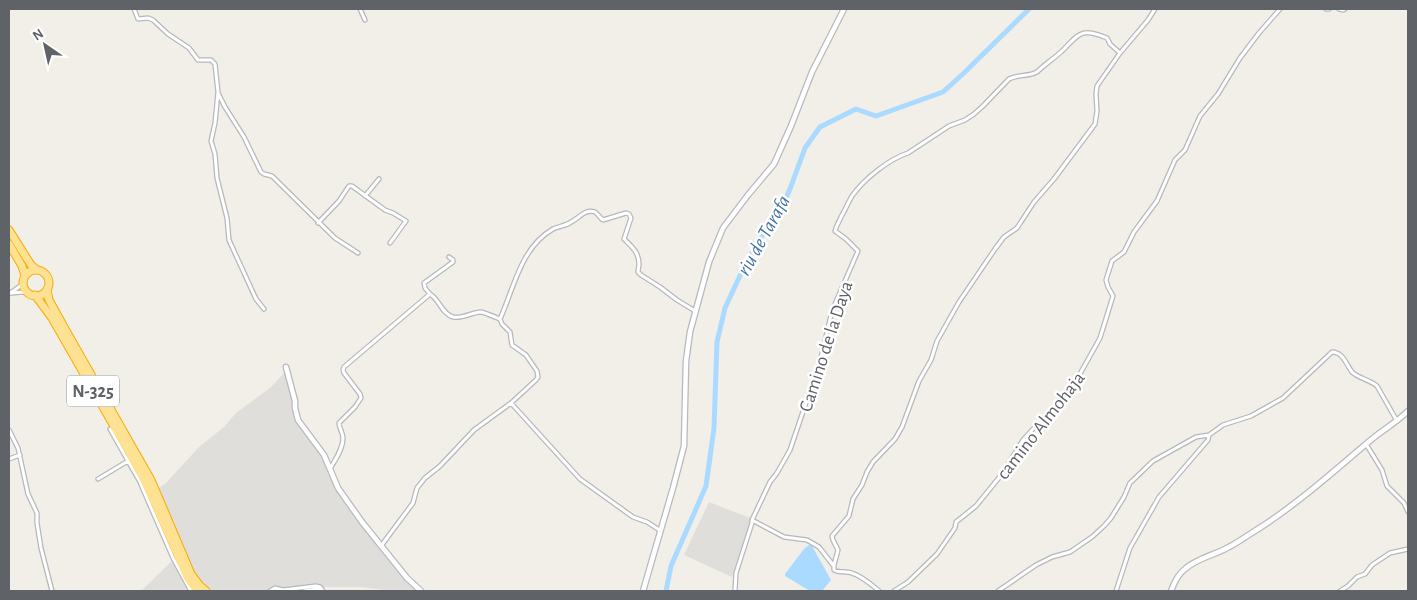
<svg xmlns="http://www.w3.org/2000/svg" width="1417" height="600" viewBox="0 0 1417 600" font-family="'Alegreya Sans',sans-serif">
  <rect width="100%" height="100%" fill="#f1efe8"/>
  <path fill="#e0deda" d="M 287,370 L 298,420 L 324,455 L 333,477 L 362,522 L 421,591 L 393,591 L 360,587 L 323,587 L 323,591 L 141,591 L 173,560 L 145,498 L 166,483 L 199,447 L 224,427 L 236,413 L 271,387 Z
    M 709,502 L 750,518 L 750,527 L 732,577 L 684,555 Z"/>
  <path fill="#aadaff" d="M 809,545 L 812,546 L 831,580 L 822,591 L 810,591 L 785,576 L 785,574 L 804,549 Z"/>
  <g fill="none" stroke-linecap="round" stroke-linejoin="round">
    <path stroke="#aadaff" stroke-width="5" d="M 666,591 L 671,566 L 706,486 L 714,428 L 717,342 L 725,308 L 744,267 L 767,227 L 782,207 L 790,189 L 805,148 L 820,127 L 856,109 L 876,116 L 943,92 L 964,73 L 1029,9"/>
    <g stroke="#b5b8bc" stroke-width="5.5">
      <path id="street" d="M 134,9 L 138,19 L 148,18 L 153,20 L 168,34 L 189,48 L 198,60 L 211,60 L 215,64 L 218,92 L 215,123 L 211,141 L 215,154 L 217,178 L 227,218 L 229,240 L 256,299 L 264,309
        M 360,9 L 365,20
        M 1326,9 L 1329,9
        M 1339,9 L 1343,10 L 1345,9
        M 218,93 L 225,107 L 244,137 L 261,172 L 264,174 L 272,176 L 335,238 L 358,253
        M 365,196 L 379,179
        M 318,223 L 339,201 L 349,186 L 352,186 L 385,210 L 393,213 L 406,221 L 390,243
        M 12,293 L 23,292 L 28,293
        M 9,294 L 23,284
        M 430,294 L 425,288 L 424,283 L 453,262 L 453,260 L 449,257
        M 511,403 L 580,479 L 633,517 L 647,522 L 661,531
        M 110,429 L 128,461
        M 9,430 L 18,448 L 28,494 L 37,513 L 37,523 L 41,548 L 52,591
        M 1366,444 L 1382,470 L 1387,486 L 1404,503 L 1408,512
        M 9,459 L 20,455
        M 330,469 C 335,460 343,449 343,438 C 343,433 339,428 339,423 L 355,407 L 361,398 L 360,394 L 344,373 L 343,370 L 344,367 L 430,294 C 439,299 442,314 453,317 C 463,319 472,312 481,312 C 487,313 494,317 500,319
        M 98,479 L 128,461 L 139,480 L 173,558 L 191,591
        M 752,520 L 784,537 L 807,540 L 819,547 L 833,565
        M 381,546 L 413,503 L 417,488 L 425,478 L 440,466 L 474,430 L 511,403 L 536,380 L 538,377 L 537,371 L 526,355 L 512,345 L 510,332 L 502,324 L 500,319 C 514,288 521,247 553,229 C 559,226 566,226 571,222 C 578,219 586,208 595,212 C 598,214 600,218 603,220 L 626,213 L 629,214 L 631,218 L 624,239 C 631,246 639,252 639,264 C 639,267 638,269 638,272 L 641,275 L 660,287 L 677,300 L 695,311
        M 270,591 L 275,588 L 283,590 L 316,586 L 320,587 L 323,591
        M 304,591 L 317,589 L 322,591
        M 735,591 L 736,573 L 752,523 L 752,520 L 770,482 L 777,473 L 790,450 L 810,391 L 817,375 L 832,311 L 858,251 L 846,239 L 835,231 C 836,226 839,222 841,217 C 845,210 848,203 852,196 C 864,179 889,159 908,153 L 949,126 L 965,120 L 974,114 L 983,106 L 1009,79 C 1018,74 1028,77 1037,72 C 1044,65 1053,59 1061,52 C 1080,34 1079,27 1107,38 L 1110,44 L 1120,53
        M 879,591 C 871,584 857,572 846,572 C 841,571 840,573 834,570 L 834,565 L 838,550 L 833,540 L 832,536 L 849,516 L 853,499 L 862,485 L 867,472 L 873,462 L 895,439 L 902,427 L 919,381 L 931,360 L 937,341 L 959,302 L 995,249 L 1004,237 L 1017,228 L 1034,202 L 1054,179 L 1095,124 L 1097,111 L 1096,94 L 1097,86 L 1120,53 L 1148,20 L 1155,9
        M 894,591 L 908,582 L 937,554 L 955,528 L 956,522 L 976,506 L 1002,474 L 1023,440 L 1033,429 L 1056,410 L 1076,381 L 1100,338 L 1113,296 L 1108,287 L 1106,280 L 1112,261 L 1124,252 L 1134,232 L 1157,201 L 1175,160 L 1185,150 L 1200,116 L 1218,94 L 1240,58 L 1259,33 L 1280,9
        M 998,591 L 1036,565 L 1052,557 L 1070,552 L 1092,537 L 1104,526 L 1111,518 L 1124,497 L 1130,483 L 1153,461 L 1196,437 L 1209,435 L 1223,425 L 1251,416 L 1283,398 L 1332,352 C 1343,352 1346,364 1352,372 C 1358,378 1370,380 1377,386 L 1397,421
        M 1116,591 L 1130,548 L 1159,497 L 1208,440 L 1209,435
        M 1340,591 L 1348,586 L 1357,577 L 1365,574 L 1372,565 L 1390,553 L 1408,549"/>
    </g>
    <g stroke="#b6babf" stroke-width="7">
      <path id="secondary" d="M 286,367 L 295,401 L 295,408 L 298,420 L 324,455 L 338,488 L 362,522 L 407,578 L 421,591
        M 643,591 L 673,488 L 684,446 L 686,361 L 690,332 L 709,262 L 723,228 L 748,195 L 774,164 L 791,126 L 812,72 L 844,9
        M 1171,591 C 1174,583 1178,574 1185,569 C 1197,558 1215,555 1229,547 C 1239,542 1248,535 1258,529 C 1299,503 1335,470 1372,439 C 1384,429 1397,422 1408,411"/>
    </g>
    <g stroke="#f9ab00" stroke-width="9">
      <path id="highway" d="M 9,230 L 31,265 L 37,270
        M 9,244 L 22,266 L 25,276
        M23 283a13 13 0 1 1 26 0a13 13 0 1 1-26 0Z
        M 47,289 L 49,300 L 69,336 L 151,480 L 191,574 L 200,586 L 206,591
        M 35,295 L 52,318 L 131,456 L 148,488 L 188,579 L 197,591"/>
    </g>
    <use href="#street" stroke="#fff" stroke-width="3"/>
    <use href="#secondary" stroke="#fff" stroke-width="4.5"/>
    <use href="#highway" stroke="#fde293" stroke-width="7"/>
  </g>
  <g text-anchor="middle" stroke-width="5" stroke-linejoin="round" paint-order="stroke">
    <rect fill="#fff" stroke="#8f9295" stroke-width="1" x="67" y="375.5" width="52" height="31" rx="4"/>
    <g font-size="18" font-weight="bold" fill="#5f6368">
      <text x="93" y="397">N-325</text>
    </g>
    <g font-size="19" fill="#5f6368" stroke="#fff">
      <text transform="translate(825 346) rotate(-72)" y="7">Camino de la Daya</text>
      <text transform="translate(1040 425) rotate(-52)" y="7">camino Almohaja</text>
    </g>
    <g font-size="20" font-style="italic" fill="#4174aa" stroke="#fff">
      <text transform="translate(763 235) rotate(-61)" y="7">riu de Tarafa</text>
    </g>
  </g>
  <rect width="1417" height="600" fill="none" stroke="#5f6368" stroke-width="20"/>
  <g transform="translate(45 45) rotate(326)" stroke="#ffffff" stroke-width="4" paint-order="stroke">
  <path d="M0-4L9 19L0 12L-9 19Z" fill="#5f6368"/>
  <text y="-8" font-size="14" font-weight="bold" text-anchor="middle" fill="#5f6368">N</text>
  </g>
</svg>
